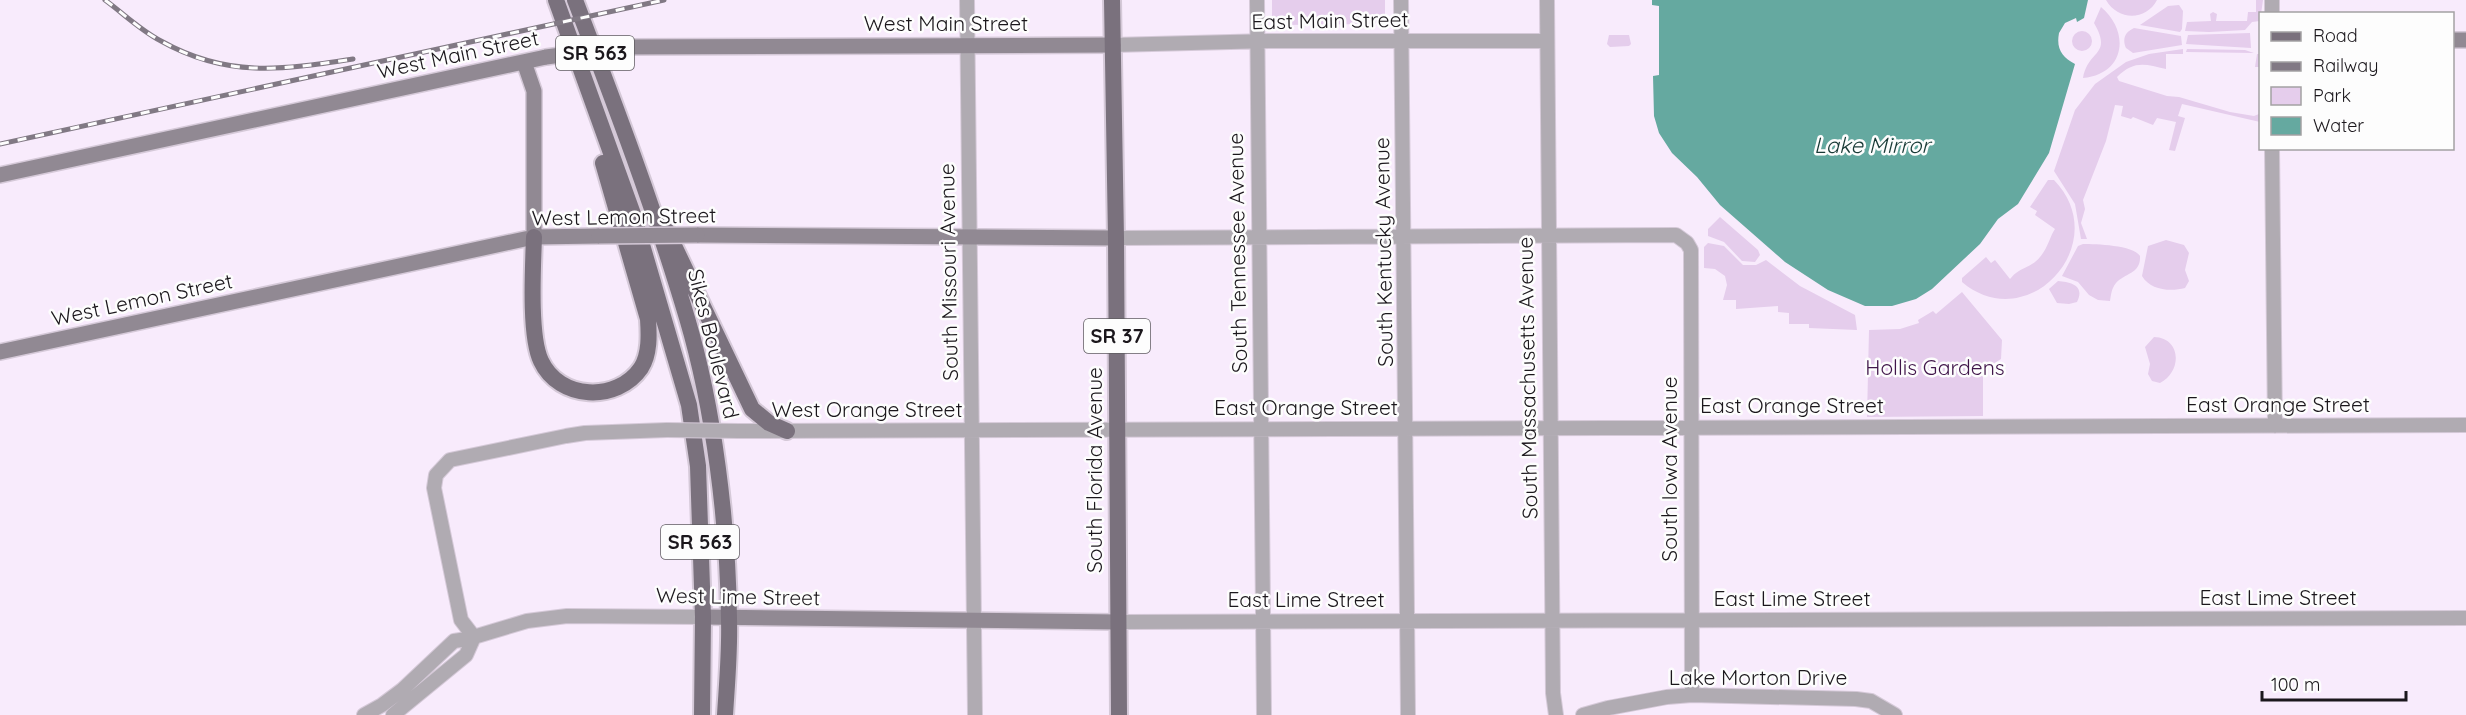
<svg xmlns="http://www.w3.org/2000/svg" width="2466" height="715" viewBox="0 0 2466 715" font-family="Quicksand,sans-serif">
  <rect width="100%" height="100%" fill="#f8ebfc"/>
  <path fill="#e5cdec" d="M 1272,0 L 1385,0 L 1385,14 L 1375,24 L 1281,25 L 1272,16 Z
    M 2106,0 L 2157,0 C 2146,21 2118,21 2106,0 Z
    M 2256,0 L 2263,0 L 2260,21 L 2252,22 L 2245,30 L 2209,32 L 2185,31 L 2187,22 L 2211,21 L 2210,14 L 2213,12 L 2217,14 L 2216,21 L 2247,21 L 2248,12 L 2256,12 Z
    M 2179,5 L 2183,11 L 2182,29 L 2180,32 L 2140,25 L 2168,6 Z
    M 2101,7 C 2130,31 2126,74 2083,78 C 2088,49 2113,56 2094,23 Z
    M 2134,28 L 2181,36 L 2182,45 L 2133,53 L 2126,48 C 2122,39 2125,32 2134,28 Z
    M2072 41a10 10 0 1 1 20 0a10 10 0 1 1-20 0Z
    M 2250,33 L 2251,48 L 2186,44 L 2188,35 Z
    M 1609,35 L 1629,35 L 1631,44 L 1629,46 L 1610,47 L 1607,44 Z
    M 2183,49 L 2183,54 L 2166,54 L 2166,69 C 2145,64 2134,60 2117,77 L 2119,81 L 2167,96 L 2179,97 L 2230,112 L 2254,116 L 2259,114 L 2260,67 L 2255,67 L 2257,54 L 2260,54 L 2260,122 L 2182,104 L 2178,116 L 2185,118 L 2175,151 L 2169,150 L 2176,122 L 2157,118 L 2153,125 L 2133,117 L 2131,119 L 2121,116 L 2123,106 L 2115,105 L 2106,141 L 2083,200 L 2085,209 L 2081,223 L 2087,239 L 2081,239 L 2075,204 L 2054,171 L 2075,110 L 2095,84 L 2126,62 L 2149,54 Z
    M 2187,49 L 2245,50 L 2254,53 L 2186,52 Z
    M 2048,180 L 2054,180 C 2115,243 2028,338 1962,282 L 1962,278 L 1986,257 L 1991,263 L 1995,260 L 2010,279 C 2012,277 2013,275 2016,273 C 2024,267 2033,266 2040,257 C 2048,248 2050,236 2055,229 L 2035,215 L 2037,211 L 2030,207 Z
    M 1720,217 L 1758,250 L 1760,255 L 1755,262 L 1742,261 L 1724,242 L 1708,236 L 1708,229 Z
    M 2166,240 L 2184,245 L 2189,253 L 2185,270 L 2189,281 L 2185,288 C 2170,292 2150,290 2142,276 L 2148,246 Z
    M 1708,243 L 1724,246 L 1743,265 L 1756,265 L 1766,260 L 1800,286 L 1855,315 L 1857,330 L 1809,328 L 1809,324 L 1789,324 L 1789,313 L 1778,312 L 1778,306 L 1736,309 L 1736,300 L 1723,300 L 1727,285 L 1725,276 L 1715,269 L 1704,268 L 1704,247 Z
    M 2083,244 C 2096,244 2133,245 2140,256 C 2141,274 2125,273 2116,283 C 2111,289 2111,296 2110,301 L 2098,300 L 2089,295 L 2078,282 L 2062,276 L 2078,246 Z
    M 2058,281 C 2072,282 2085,286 2077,302 L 2069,304 L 2057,303 L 2049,289 Z
    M 1962,292 L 2002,340 L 2001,359 L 1983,370 L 1983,416 L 1867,417 L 1869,330 L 1900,329 L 1919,323 L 1918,320 L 1933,311 L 1936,314 Z
    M 2154,337 C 2182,338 2182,372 2160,383 L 2152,381 L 2148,374 L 2150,364 L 2145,347 Z"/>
  <path fill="#65a9a0" d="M 1652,0 L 2088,0 L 2084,18 L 2077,22 L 2076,18 L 2065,23 L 2059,33 C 2056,49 2062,57 2075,64 L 2049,153 L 2018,204 L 1998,219 L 1980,244 L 1932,289 L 1916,299 L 1892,306 L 1865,306 L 1828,290 L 1785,262 L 1720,205 L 1697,177 L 1672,153 L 1659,133 L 1654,116 L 1653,76 L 1659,75 L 1659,6 L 1652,5 Z"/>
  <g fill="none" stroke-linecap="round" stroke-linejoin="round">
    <g stroke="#d5c9d8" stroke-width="16">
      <path id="tertiary" d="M 967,0 L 975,715
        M 1257,0 L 1264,715
        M 1401,0 L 1408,715
        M 1547,0 L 1553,693 L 1556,715
        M 2272,0 L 2272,14
        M 1113,45 L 1269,41 L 1547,41
        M 2272,148 L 2275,426
        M 1116,238 L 1676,235 L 1687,243 L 1691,250 L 1692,695
        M 739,431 L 2466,425
        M 1118,622 L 2466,618
        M 474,637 L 461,620 L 434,488 L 436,475 L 450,460 L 566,436 L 585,433 L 667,430
        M 364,715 L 382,705 L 402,690 L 454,641 L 467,639 L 527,621 L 567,616 L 703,617
        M 393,715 L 466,655 L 474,637
        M 1583,715 L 1608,708 L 1667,697 L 1692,695 L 1856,699 L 1871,701 L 1895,715"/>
    </g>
    <g stroke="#d5c9d8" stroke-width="18">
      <path id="secondary" d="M 2453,40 L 2466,40
        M 623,47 L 1113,45
        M 524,62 L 534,91 L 534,237
        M 0,175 L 546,57
        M 697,235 L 1116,238
        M 0,352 L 534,237 L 599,236
        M 703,617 L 1118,622"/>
    </g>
    <g stroke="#d5c9d8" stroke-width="20">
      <path id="primary" d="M 556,0 L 633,214 L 689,405 L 698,466 L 703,617 L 702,715
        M 575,0 C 615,105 655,210 687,318 C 714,409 728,524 729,619 C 730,651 727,683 725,715
        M 1112,0 L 1116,238 L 1119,715
        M 667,231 L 752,409 L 769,423 L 787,431
        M 534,237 C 533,267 529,336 541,361 C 559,400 617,403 641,368 C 650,354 649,334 648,319 L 603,163"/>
    </g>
    <use href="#tertiary" stroke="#b0abb2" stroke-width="14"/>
    <use href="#secondary" stroke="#918993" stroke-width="15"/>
    <use href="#primary" stroke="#7a717d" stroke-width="16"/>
    <g stroke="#817984" stroke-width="5">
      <path id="rail" d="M 105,0 C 124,14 140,30 161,41 C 227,78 281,70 353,59
        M 0,144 L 664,0"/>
    </g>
    <use href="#rail" stroke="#fdfdfd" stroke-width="3" stroke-dasharray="9" stroke-linecap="butt"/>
    <g stroke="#d5c9d8" stroke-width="16" stroke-linecap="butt">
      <path id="tertiary-bridge" d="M 667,430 L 739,431"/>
    </g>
    <g stroke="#d5c9d8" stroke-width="18" stroke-linecap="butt">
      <path id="secondary-bridge" d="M 546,57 L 623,47
        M 599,236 L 697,235"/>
    </g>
    <use href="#tertiary-bridge" stroke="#b0abb2" stroke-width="14"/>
    <use href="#secondary-bridge" stroke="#918993" stroke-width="15"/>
  </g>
  <g text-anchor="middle" stroke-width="5" stroke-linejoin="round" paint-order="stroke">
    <g fill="#fdfdfd" stroke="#5f5c60" stroke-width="1.5">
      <rect x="556" y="36" width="78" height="34" rx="4.5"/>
      <rect x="1084" y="319" width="66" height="34" rx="4.5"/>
      <rect x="661" y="525" width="78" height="34" rx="4.5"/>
    </g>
    <g font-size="20" font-weight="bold" fill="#1b171c">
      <text x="595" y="60">SR 563</text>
      <text x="1117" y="343">SR 37</text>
      <text x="700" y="549">SR 563</text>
    </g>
    <g font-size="21" fill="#1b171c" stroke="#fdfdfd">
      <text transform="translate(1330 21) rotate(-1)" y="7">East Main Street</text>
      <text x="946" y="31">West Main Street</text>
      <text transform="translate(458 55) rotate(-12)" y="7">West Main Street</text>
      <text transform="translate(624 217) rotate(-1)" y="7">West Lemon Street</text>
      <text transform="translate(1384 252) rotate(-91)" y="7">South Kentucky Avenue</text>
      <text transform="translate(1238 253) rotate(-91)" y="7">South Tennessee Avenue</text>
      <text transform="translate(949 272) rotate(-91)" y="7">South Missouri Avenue</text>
      <text transform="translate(142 300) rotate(-12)" y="7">West Lemon Street</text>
      <text transform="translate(713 344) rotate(76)" y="7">Sikes Boulevard</text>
      <text transform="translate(1528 378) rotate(-91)" y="7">South Massachusetts Avenue</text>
      <text x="2278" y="412">East Orange Street</text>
      <text x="1792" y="413">East Orange Street</text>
      <text x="1306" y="415">East Orange Street</text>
      <text x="867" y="417">West Orange Street</text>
      <text transform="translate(1670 469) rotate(-90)" y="7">South Iowa Avenue</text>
      <text transform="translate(1095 470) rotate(-90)" y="7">South Florida Avenue</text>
      <text transform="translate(738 597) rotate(1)" y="7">West Lime Street</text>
      <text x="2278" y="605">East Lime Street</text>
      <text x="1792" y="606">East Lime Street</text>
      <text x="1306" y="607">East Lime Street</text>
      <text x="1758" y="685">Lake Morton Drive</text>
    </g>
    <g font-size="21" fill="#40154a" stroke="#fdfdfd">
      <text x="1935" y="375">Hollis Gardens</text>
    </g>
    <g font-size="22" font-style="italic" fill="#183a36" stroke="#fdfdfd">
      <text x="1872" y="153">Lake Mirror</text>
    </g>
  </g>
  <rect x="2259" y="12" width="195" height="138" fill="#fdfdfd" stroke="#a3a1a3" stroke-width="1.5"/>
  <rect x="2271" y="32" width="30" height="9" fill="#7a717d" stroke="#a3a1a3" stroke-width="1.5"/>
  <text x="2313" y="42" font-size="18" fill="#1b171c">Road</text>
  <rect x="2271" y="62" width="30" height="9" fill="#817984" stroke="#a3a1a3" stroke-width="1.5"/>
  <text x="2313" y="72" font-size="18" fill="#1b171c">Railway</text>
  <rect x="2271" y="87" width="30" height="18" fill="#e5cdec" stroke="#a3a1a3" stroke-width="1.5"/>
  <text x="2313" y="102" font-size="18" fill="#1b171c">Park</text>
  <rect x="2271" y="117" width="30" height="18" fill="#65a9a0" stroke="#a3a1a3" stroke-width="1.5"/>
  <text x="2313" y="132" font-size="18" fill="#1b171c">Water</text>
  <path d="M2262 691v9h144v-9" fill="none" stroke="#1b171c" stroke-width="3"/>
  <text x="2271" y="691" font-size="18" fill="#1b171c" stroke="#fdfdfd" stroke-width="4.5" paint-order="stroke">100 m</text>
</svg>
